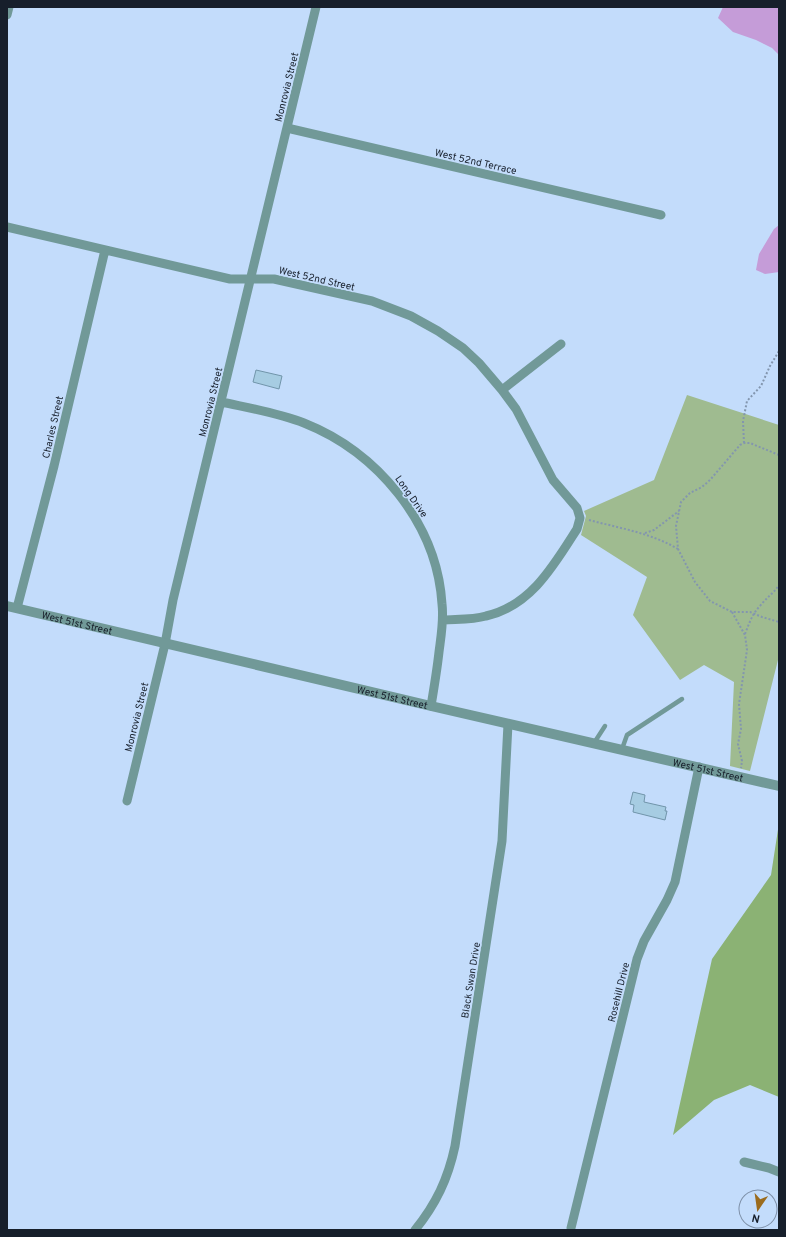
<svg xmlns="http://www.w3.org/2000/svg" width="786" height="1237" viewBox="0 0 786 1237" font-family="Overpass,sans-serif">
  <rect width="100%" height="100%" fill="#c3dcfb"/>
  <path fill="#9fbb90" d="M 687,395 L 779,425 L 779,656 L 750,771 L 730,766 L 734,682 L 704,665 L 680,680 L 633,615 L 647,577 L 581,535 L 586,516 L 584,511 L 654,480 Z"/>
  <path fill="#8bb274" d="M 779,823 L 779,1097 L 750,1085 L 714,1100 L 673,1135 L 712,959 L 771,875 Z"/>
  <path fill="#c59cd8" d="M 723,7 L 779,7 L 779,55 L 772,48 L 756,40 L 733,32 L 718,18 Z
    M 779,225 L 779,272 L 765,274 L 756,270 L 759,254 L 774,229 Z"/>
  <path fill="#a6cce2" stroke="#7195aa" d="M 256,370 L 282,376 L 279,389 L 253,382 Z
    M 633,792 L 645,795 L 644,802 L 666,807 L 665,811 L 667,811 L 665,820 L 633,812 L 634,805 L 630,804 Z"/>
  <g fill="none" stroke-linecap="round" stroke-linejoin="round">
    <path stroke="#8396ae" stroke-width="2" stroke-dasharray="2 2" stroke-linecap="butt" d="M 744,443 L 743,421 L 747,401 L 761,386 L 770,366 L 779,351
      M 779,455 L 750,443 L 744,443 L 740,445 L 710,480 L 702,487 L 690,493 L 681,502 L 676,526 L 678,549 L 695,582 L 710,601 L 732,612 L 750,612 L 762,617 L 779,622
      M 589,520 C 619,528 651,533 678,549
      M 645,533 L 654,530 L 679,511
      M 732,612 L 745,635 L 747,650 L 739,704 L 741,729 L 738,744 L 742,761 L 741,768
      M 745,634 C 749,624 752,614 760,606 C 766,598 774,593 779,585"/>
    <path stroke="#719998" stroke-width="4.5" d="M 594,743 L 605,726
      M 622,749 L 627,735 L 682,699"/>
    <path stroke="#719998" stroke-width="9" d="M 7,15 L 9,7
      M 287,128 L 661,215
      M 7,227 L 230,279 L 274,279 L 372,301 L 411,316 L 438,331 L 463,348 L 479,363 L 502,390 L 516,409 L 553,480 L 577,508 L 580,518 L 577,529 C 554,565 531,606 486,616 C 472,620 457,619 443,620
      M 502,390 L 561,344
      M 222,402 C 249,408 278,413 304,423 C 377,452 437,523 442,604 C 444,620 441,636 439,652 C 437,670 434,688 431,706
      M 17,608 L 54,466 L 105,250
      M 127,801 L 165,644 L 173,600 L 316,7
      M 744,1162 L 769,1168 L 779,1172
      M 571,1228 L 637,959 L 644,941 L 667,900 L 675,882 L 699,767
      M 415,1230 C 436,1204 448,1179 455,1146 L 502,841 L 508,724"/>
    <path stroke="#719998" stroke-width="10" id="s1" d="M 7,606 L 431,706 L 779,786"/>
  </g>
  <g text-anchor="middle" stroke-width="3.5" stroke-linejoin="round" paint-order="stroke">
    <g font-size="10" fill="#171f2b" stroke="#c3dcfb">
      <text transform="translate(286 87) rotate(-76)" y="4">Monrovia Street</text>
      <text transform="translate(476 161) rotate(13)" y="4">West 52nd Terrace</text>
      <text transform="translate(317 278) rotate(13)" y="4">West 52nd Street</text>
      <text transform="translate(210 402) rotate(-76)" y="4">Monrovia Street</text>
      <text transform="translate(52 427) rotate(-77)" y="4">Charles Street</text>
      <text transform="translate(412 496) rotate(55)" y="4">Long Drive</text>
      <text dy="4" stroke="none"><textPath href="#s1" startOffset="72">West 51st Street</textPath></text>
      <text dy="4" stroke="none"><textPath href="#s1" startOffset="396">West 51st Street</textPath></text>
      <text transform="translate(136 717) rotate(-76)" y="4">Monrovia Street</text>
      <text dy="4" stroke="none"><textPath href="#s1" startOffset="720">West 51st Street</textPath></text>
      <text transform="translate(470 980) rotate(-81)" y="4">Black Swan Drive</text>
      <text transform="translate(618 992) rotate(-76)" y="4">Rosehill Drive</text>
    </g>
  </g>
  <rect width="786" height="1237" fill="none" stroke="#171f2b" stroke-width="16"/>
  <g transform="translate(758 1209) rotate(193)"><circle r="19" fill="#c3dcfb" stroke="#7e90a8"/>
  <path d="M0-3L7 15L0 10L-7 15Z" fill="#9b6b1d"/>
  <text y="-6" font-size="11" font-weight="bold" text-anchor="middle" fill="#171f2b">N</text>
  </g>
</svg>
